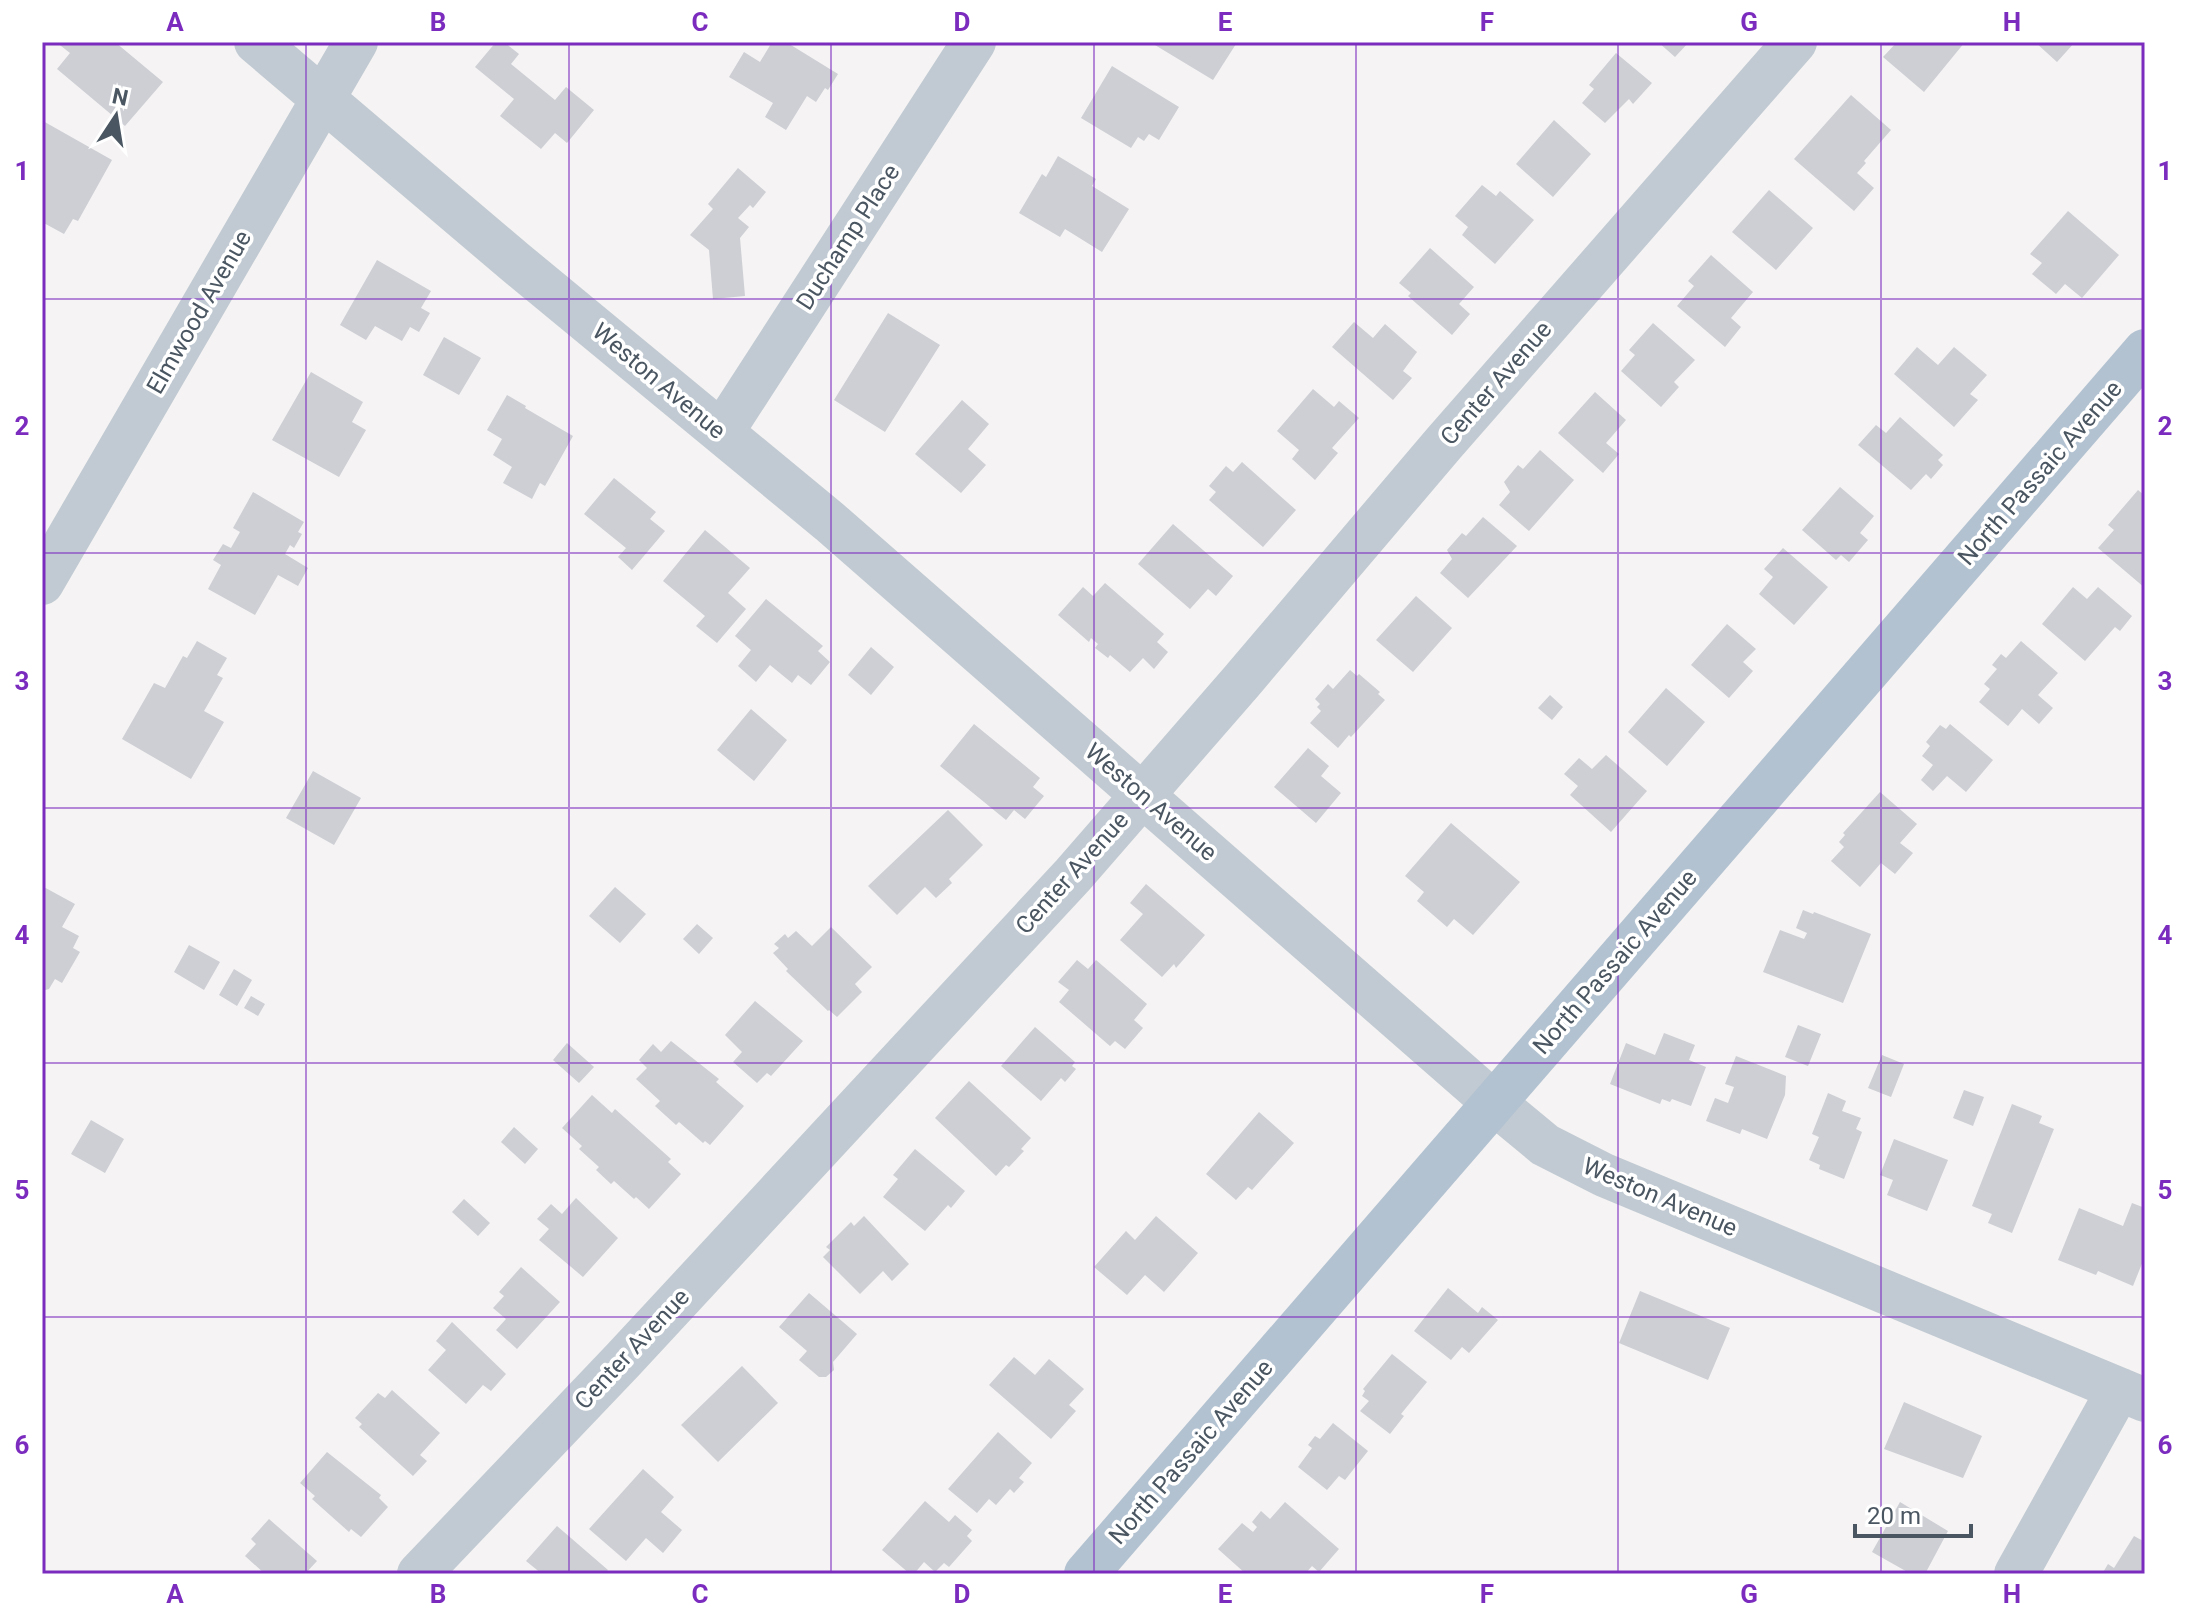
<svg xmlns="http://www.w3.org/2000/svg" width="2187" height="1616" viewBox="0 0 2187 1616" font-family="Roboto,sans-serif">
  <rect width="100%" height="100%" fill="#f5f3f3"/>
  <path fill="#cdcfd5" d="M 56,42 L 115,42 L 163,82 L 125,126 L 57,69 L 70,53 Z
    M 496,42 L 504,42 L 519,54 L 511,64 L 555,100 L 566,87 L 594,110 L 567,143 L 555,133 L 541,149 L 500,116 L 514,99 L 475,67 Z
    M 772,42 L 786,42 L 838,74 L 828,90 L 825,88 L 816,102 L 807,96 L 786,130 L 765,117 L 773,103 L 729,77 L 744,52 L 760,62 Z
    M 1150,42 L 1233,42 L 1236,44 L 1213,80 Z
    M 1658,42 L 1689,42 L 1675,57 Z
    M 1897,42 L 1965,42 L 1924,92 L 1883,57 Z
    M 2035,42 L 2075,42 L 2057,62 Z
    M 1616,53 L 1652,83 L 1633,104 L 1629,99 L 1605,123 L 1582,103 L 1594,89 L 1589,85 Z
    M 1112,66 L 1179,107 L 1159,140 L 1149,134 L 1144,141 L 1138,137 L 1131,148 L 1081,118 Z
    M 1851,95 L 1891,130 L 1864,161 L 1866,163 L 1857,173 L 1874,188 L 1854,211 L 1794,159 Z
    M 1554,120 L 1591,154 L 1553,197 L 1516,164 Z
    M 43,121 L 112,160 L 78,221 L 73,219 L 64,234 L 42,222 Z
    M 1058,156 L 1096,179 L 1092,186 L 1129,209 L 1102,252 L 1065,229 L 1060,237 L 1019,213 L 1042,174 L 1046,177 Z
    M 738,168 L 766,192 L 753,208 L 750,205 L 738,218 L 749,227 L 740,238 L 745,296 L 713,299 L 709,250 L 690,235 L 713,209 L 708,204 Z
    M 1482,185 L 1496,196 L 1500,191 L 1534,220 L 1495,264 L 1462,235 L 1468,227 L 1455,216 Z
    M 1769,190 L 1813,228 L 1776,270 L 1732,232 Z
    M 2068,211 L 2119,255 L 2082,298 L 2065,284 L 2056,294 L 2032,274 L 2042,263 L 2030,254 Z
    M 1430,248 L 1474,287 L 1459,304 L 1470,314 L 1452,335 L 1408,296 L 1411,293 L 1399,283 Z
    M 1711,255 L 1753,292 L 1731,318 L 1741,327 L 1725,347 L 1677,306 L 1694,286 L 1688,281 Z
    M 377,260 L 431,291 L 421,308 L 430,313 L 419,332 L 410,327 L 402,341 L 375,326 L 366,340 L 340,325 Z
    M 888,313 L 940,345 L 885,432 L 834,400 Z
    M 1354,322 L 1373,338 L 1385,324 L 1417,352 L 1403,371 L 1412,378 L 1393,400 L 1332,347 Z
    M 1653,323 L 1695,360 L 1674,382 L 1679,387 L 1661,407 L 1621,371 L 1635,355 L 1629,350 Z
    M 444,337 L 481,358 L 459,395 L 423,375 Z
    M 1917,347 L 1938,365 L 1954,347 L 1987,375 L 1970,394 L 1978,400 L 1954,427 L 1894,374 Z
    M 311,372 L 363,402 L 352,422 L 366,430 L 339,477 L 272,440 Z
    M 1313,389 L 1334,407 L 1339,401 L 1359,418 L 1332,448 L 1338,453 L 1315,480 L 1292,459 L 1299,450 L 1277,431 Z
    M 1595,392 L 1626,420 L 1606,443 L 1619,454 L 1603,473 L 1558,433 Z
    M 507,395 L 526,406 L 525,408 L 573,436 L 545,486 L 540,483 L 532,499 L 503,483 L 512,467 L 493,455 L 502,439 L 487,430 Z
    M 962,400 L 989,424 L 968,449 L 986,465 L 961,493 L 915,454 Z
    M 1900,417 L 1943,455 L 1938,460 L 1943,465 L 1931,479 L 1926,474 L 1911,490 L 1858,445 L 1876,425 L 1886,433 Z
    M 1540,450 L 1574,480 L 1529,531 L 1499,505 L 1510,492 L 1504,482 L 1518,465 L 1523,469 Z
    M 1242,462 L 1296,510 L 1263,547 L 1209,500 L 1216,492 L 1209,486 L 1226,466 L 1233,472 Z
    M 614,478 L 656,512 L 650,519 L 665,531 L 632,570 L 618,557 L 626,548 L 584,514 Z
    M 1840,487 L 1874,516 L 1860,533 L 1868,540 L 1849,562 L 1841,555 L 1836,560 L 1802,530 Z
    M 2138,490 L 2145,496 L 2145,588 L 2098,548 L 2114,530 L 2108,525 Z
    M 253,492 L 304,522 L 298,532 L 302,534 L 294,548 L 290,545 L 285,554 L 308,568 L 298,586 L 278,575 L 255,615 L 208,589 L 221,565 L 213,560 L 223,544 L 231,548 L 240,532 L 233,528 Z
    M 1483,517 L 1517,546 L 1468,598 L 1440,573 L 1452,559 L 1447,550 L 1462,533 L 1466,536 Z
    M 1173,524 L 1233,576 L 1216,596 L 1208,589 L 1190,609 L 1138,564 Z
    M 705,530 L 750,568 L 728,593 L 746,609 L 717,643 L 696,626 L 705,616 L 663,581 Z
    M 1783,548 L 1828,587 L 1794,625 L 1759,594 L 1773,577 L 1764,569 Z
    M 1105,583 L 1164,634 L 1157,642 L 1168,652 L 1154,669 L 1143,658 L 1130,672 L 1110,655 L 1108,658 L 1095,648 L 1098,644 L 1091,638 L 1089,642 L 1058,615 L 1083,587 L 1093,596 Z
    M 2073,587 L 2087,599 L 2098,587 L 2132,616 L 2120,631 L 2115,627 L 2085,661 L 2042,624 Z
    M 1416,596 L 1452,628 L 1413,672 L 1376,640 Z
    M 766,599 L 823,646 L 818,651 L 830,662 L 811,685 L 798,675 L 792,683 L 770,665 L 756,682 L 738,666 L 751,650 L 735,636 Z
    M 1727,624 L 1756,649 L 1743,662 L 1753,671 L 1729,698 L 1691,665 Z
    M 197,641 L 227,658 L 217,675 L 223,678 L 204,711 L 224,722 L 191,779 L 122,739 L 154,683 L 165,688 L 183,656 L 187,658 Z
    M 2021,641 L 2058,673 L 2038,695 L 2053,708 L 2039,724 L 2022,709 L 2008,726 L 1979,702 L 1990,689 L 1984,684 L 1997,669 L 1992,665 L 2001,654 L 2006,658 Z
    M 871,647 L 894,667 L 871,695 L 848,675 Z
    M 1350,670 L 1357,676 L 1359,674 L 1380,692 L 1378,694 L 1385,700 L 1351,737 L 1349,735 L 1338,748 L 1310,723 L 1321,711 L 1317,707 L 1320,704 L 1315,699 L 1328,684 L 1333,689 Z
    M 1666,688 L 1705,722 L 1667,766 L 1628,732 Z
    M 1550,695 L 1563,707 L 1552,720 L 1538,708 Z
    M 751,709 L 787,740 L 754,781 L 717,750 Z
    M 974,724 L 1040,778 L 1033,787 L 1044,796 L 1025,819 L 1014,810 L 1006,820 L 940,766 Z
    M 1950,724 L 1993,760 L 1966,792 L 1947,776 L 1933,791 L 1921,780 L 1933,765 L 1922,756 L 1930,746 L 1926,742 L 1940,725 L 1946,729 Z
    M 1308,748 L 1329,766 L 1321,776 L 1341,793 L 1316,823 L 1274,787 Z
    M 1606,755 L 1647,791 L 1611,832 L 1570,795 L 1578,786 L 1564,774 L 1579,758 L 1592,769 Z
    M 313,771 L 361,798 L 334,845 L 286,818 Z
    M 1880,792 L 1917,824 L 1900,843 L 1913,853 L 1895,874 L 1881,863 L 1860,887 L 1831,861 L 1844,847 L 1839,842 L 1845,835 L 1843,833 Z
    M 948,810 L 983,845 L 949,879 L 952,883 L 936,898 L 925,887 L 897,915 L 868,886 Z
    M 1451,823 L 1520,882 L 1473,935 L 1454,919 L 1447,927 L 1417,901 L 1424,892 L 1405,876 Z
    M 1146,884 L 1205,935 L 1176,968 L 1174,964 L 1162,977 L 1120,940 L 1143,914 L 1130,903 Z
    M 42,886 L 75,904 L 62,927 L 79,936 L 73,948 L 80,952 L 62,983 L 55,979 L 49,989 L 42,991 Z
    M 615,887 L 646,914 L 620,943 L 589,916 Z
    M 1803,910 L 1813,914 L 1814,912 L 1871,934 L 1843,1003 L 1763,972 L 1780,930 L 1804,939 L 1807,933 L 1796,928 Z
    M 697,924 L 713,938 L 699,954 L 683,939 Z
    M 831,927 L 872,967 L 855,984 L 862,992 L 837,1017 L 829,1010 L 828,1011 L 786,971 L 788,969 L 773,953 L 779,948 L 774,944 L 785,934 L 788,938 L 796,931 L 812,946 Z
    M 189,945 L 220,962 L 204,990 L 174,972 Z
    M 1077,960 L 1088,969 L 1096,960 L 1147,1004 L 1134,1020 L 1143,1028 L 1125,1049 L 1115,1041 L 1110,1046 L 1059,1002 L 1069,990 L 1058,982 Z
    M 234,969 L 252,980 L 237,1006 L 219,995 Z
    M 251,996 L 265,1004 L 258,1016 L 244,1008 Z
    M 755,1001 L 803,1041 L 771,1076 L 767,1073 L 757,1083 L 733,1062 L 742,1052 L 725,1035 Z
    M 1798,1025 L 1821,1034 L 1808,1066 L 1785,1057 Z
    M 1035,1027 L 1075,1062 L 1072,1066 L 1076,1069 L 1065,1082 L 1061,1078 L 1041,1101 L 1001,1066 Z
    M 1664,1033 L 1695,1045 L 1689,1060 L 1706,1067 L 1691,1106 L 1672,1099 L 1670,1102 L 1662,1099 L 1660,1104 L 1610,1084 L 1626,1043 L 1655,1055 Z
    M 671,1041 L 719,1079 L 716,1082 L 744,1106 L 710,1145 L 705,1141 L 703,1143 L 679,1122 L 676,1125 L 655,1106 L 660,1101 L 636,1079 L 647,1068 L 639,1060 L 653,1044 L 661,1052 Z
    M 567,1043 L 594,1067 L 579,1083 L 553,1060 Z
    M 1882,1055 L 1904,1064 L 1891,1097 L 1868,1088 Z
    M 1736,1056 L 1786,1076 L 1785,1095 L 1767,1139 L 1742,1129 L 1740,1134 L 1706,1121 L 1715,1098 L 1728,1103 L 1734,1087 L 1725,1084 Z
    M 969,1081 L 1031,1138 L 1021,1149 L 1024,1151 L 1009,1167 L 1006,1165 L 996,1176 L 935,1118 Z
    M 1964,1090 L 1984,1097 L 1973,1126 L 1953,1118 Z
    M 1828,1093 L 1846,1101 L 1842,1111 L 1861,1118 L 1856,1129 L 1862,1132 L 1844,1179 L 1819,1169 L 1820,1165 L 1809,1160 L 1819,1137 L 1812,1134 Z
    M 592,1095 L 612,1113 L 615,1109 L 671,1159 L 668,1162 L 681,1174 L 649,1209 L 636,1197 L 634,1199 L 614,1181 L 611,1184 L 596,1170 L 599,1167 L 579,1149 L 582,1146 L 562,1128 Z
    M 2012,1104 L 2042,1116 L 2039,1123 L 2054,1129 L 2012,1233 L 1988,1223 L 1992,1214 L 1972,1206 Z
    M 1259,1112 L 1294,1143 L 1252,1190 L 1248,1187 L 1236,1200 L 1206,1174 Z
    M 91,1120 L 124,1139 L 105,1173 L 71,1154 Z
    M 514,1127 L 538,1149 L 525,1164 L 501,1142 Z
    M 1894,1139 L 1948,1160 L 1927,1211 L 1887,1195 L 1893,1180 L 1880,1175 Z
    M 915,1149 L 965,1191 L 951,1208 L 948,1205 L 925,1231 L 883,1197 L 898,1179 L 893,1175 Z
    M 576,1198 L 618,1238 L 583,1277 L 539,1240 L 549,1229 L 537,1219 L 551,1204 L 562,1214 Z
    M 464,1199 L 490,1223 L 478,1236 L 452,1212 Z
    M 2132,1203 L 2145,1208 L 2145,1256 L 2133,1286 L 2098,1271 L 2096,1275 L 2058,1260 L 2079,1208 L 2123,1226 Z
    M 864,1216 L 909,1264 L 892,1281 L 883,1271 L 860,1294 L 823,1257 L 830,1250 L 826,1247 L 851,1222 L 854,1226 Z
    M 1156,1216 L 1198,1253 L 1164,1292 L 1145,1275 L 1127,1295 L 1094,1267 L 1126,1231 L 1135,1240 Z
    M 521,1267 L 560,1302 L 517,1349 L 496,1330 L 506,1319 L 493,1308 L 504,1296 L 499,1292 Z
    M 1448,1288 L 1478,1313 L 1482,1307 L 1498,1320 L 1469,1353 L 1462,1347 L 1451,1360 L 1414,1331 Z
    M 1640,1291 L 1730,1328 L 1708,1380 L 1619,1343 Z
    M 809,1293 L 857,1334 L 833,1362 L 834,1370 L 826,1377 L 819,1377 L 799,1360 L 807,1351 L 779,1327 Z
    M 452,1322 L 506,1374 L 491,1391 L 483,1385 L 466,1404 L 428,1370 L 446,1350 L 436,1341 Z
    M 1392,1354 L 1427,1382 L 1401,1414 L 1404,1416 L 1390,1434 L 1360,1411 L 1369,1401 L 1362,1396 L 1365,1391 L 1363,1389 Z
    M 1014,1357 L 1035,1375 L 1049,1359 L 1084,1389 L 1069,1405 L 1076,1411 L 1051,1439 L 989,1385 Z
    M 742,1366 L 778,1403 L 718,1462 L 681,1425 Z
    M 392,1390 L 440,1433 L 420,1455 L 427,1461 L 413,1476 L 359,1427 L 362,1424 L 355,1418 L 378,1393 L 385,1398 Z
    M 1904,1402 L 1982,1436 L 1963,1478 L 1884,1449 Z
    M 1333,1423 L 1368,1451 L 1345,1480 L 1339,1476 L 1327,1490 L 1298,1467 L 1312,1448 L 1308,1445 L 1315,1436 L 1320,1439 Z
    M 998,1432 L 1032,1463 L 1019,1478 L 1024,1482 L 1014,1493 L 1010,1489 L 996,1505 L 989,1499 L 977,1513 L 948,1489 Z
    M 327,1452 L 381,1495 L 379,1498 L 388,1507 L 361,1537 L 351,1529 L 349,1532 L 312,1499 L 315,1496 L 300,1483 Z
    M 643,1469 L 674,1497 L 661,1512 L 682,1530 L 663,1553 L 646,1538 L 626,1561 L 589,1529 Z
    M 925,1501 L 949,1522 L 955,1515 L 972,1530 L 967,1536 L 972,1541 L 949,1567 L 944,1563 L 935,1572 L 924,1562 L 914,1574 L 910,1574 L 882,1550 Z
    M 1285,1502 L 1339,1549 L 1319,1572 L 1312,1566 L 1305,1574 L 1246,1574 L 1218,1549 L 1242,1523 L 1253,1532 L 1257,1527 L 1252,1522 L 1261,1511 L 1270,1519 Z
    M 1900,1502 L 1948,1531 L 1925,1574 L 1911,1574 L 1872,1552 Z
    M 269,1519 L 317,1561 L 305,1574 L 265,1574 L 245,1556 L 256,1544 L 251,1539 Z
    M 557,1526 L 608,1570 L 605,1574 L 542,1574 L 526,1561 Z
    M 2134,1536 L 2145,1542 L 2145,1574 L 2102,1574 L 2108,1564 L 2114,1568 Z"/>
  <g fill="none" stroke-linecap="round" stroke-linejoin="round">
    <path stroke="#c1cad2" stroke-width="44" d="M 256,42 L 515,262 L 830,522 L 1493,1102 L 1545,1145 L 1604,1175 L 2145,1400
      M 722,432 L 974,42
      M 42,583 L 356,42
      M 419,1574 L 623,1360 L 1073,875 L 1241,682 L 1444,443 L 1795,42
      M 2016,1574 L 2119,1389"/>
    <path stroke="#b3c2d1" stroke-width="44" d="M 1086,1574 L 2145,351"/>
  </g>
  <path fill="none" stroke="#7b2cbf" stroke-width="2" stroke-opacity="0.55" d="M 306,42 L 306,1574M 569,42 L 569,1574M 831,42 L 831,1574M 1094,42 L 1094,1574M 1356,42 L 1356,1574M 1618,42 L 1618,1574M 1881,42 L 1881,1574M 42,299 L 2145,299M 42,553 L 2145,553M 42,808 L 2145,808M 42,1063 L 2145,1063M 42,1317 L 2145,1317"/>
  <g text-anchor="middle" stroke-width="7" stroke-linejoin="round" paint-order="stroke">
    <g font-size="24" fill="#4a5661" stroke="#fff">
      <text transform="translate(848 237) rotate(-57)" y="8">Duchamp Place</text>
      <text transform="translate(199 312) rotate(-60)" y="8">Elmwood Avenue</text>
      <text transform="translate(659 381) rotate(40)" y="8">Weston Avenue</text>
      <text transform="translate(1496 383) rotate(-49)" y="8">Center Avenue</text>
      <text transform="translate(2040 473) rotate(-49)" y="8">North Passaic Avenue</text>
      <text transform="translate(1151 802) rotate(41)" y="8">Weston Avenue</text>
      <text transform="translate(1072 873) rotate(-48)" y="8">Center Avenue</text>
      <text transform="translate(1615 962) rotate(-49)" y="8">North Passaic Avenue</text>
      <text transform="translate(1660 1197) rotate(23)" y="8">Weston Avenue</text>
      <text transform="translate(632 1349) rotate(-47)" y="8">Center Avenue</text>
      <text transform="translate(1191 1452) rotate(-49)" y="8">North Passaic Avenue</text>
    </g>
  </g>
  <rect width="2187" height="1616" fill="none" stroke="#ffffff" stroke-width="88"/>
  <g transform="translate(116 116) rotate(12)" stroke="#ffffff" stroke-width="6" paint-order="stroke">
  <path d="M0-6L14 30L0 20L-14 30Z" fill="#4a5661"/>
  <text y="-12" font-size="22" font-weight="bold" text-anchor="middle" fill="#4a5661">N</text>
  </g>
  <path d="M1855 1524v12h116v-12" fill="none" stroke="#4a5661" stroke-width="4"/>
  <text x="1867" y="1524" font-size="24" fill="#4a5661" stroke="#ffffff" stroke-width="6" paint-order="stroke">20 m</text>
  <rect x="44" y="44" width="2099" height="1528" fill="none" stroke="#7b2cbf" stroke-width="3"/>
  <g font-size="26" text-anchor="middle" font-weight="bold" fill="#7b2cbf">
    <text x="175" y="31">A</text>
    <text x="438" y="31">B</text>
    <text x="700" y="31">C</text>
    <text x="962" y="31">D</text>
    <text x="1225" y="31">E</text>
    <text x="1487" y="31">F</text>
    <text x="1749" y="31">G</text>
    <text x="2012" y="31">H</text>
    <text x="22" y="180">1</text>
    <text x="2165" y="180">1</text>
    <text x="22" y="435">2</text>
    <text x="2165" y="435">2</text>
    <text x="22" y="690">3</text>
    <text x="2165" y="690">3</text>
    <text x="22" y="944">4</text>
    <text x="2165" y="944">4</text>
    <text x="22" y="1199">5</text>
    <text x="2165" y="1199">5</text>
    <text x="22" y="1454">6</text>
    <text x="2165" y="1454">6</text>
    <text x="175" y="1603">A</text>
    <text x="438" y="1603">B</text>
    <text x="700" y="1603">C</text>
    <text x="962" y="1603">D</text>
    <text x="1225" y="1603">E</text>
    <text x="1487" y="1603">F</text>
    <text x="1749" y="1603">G</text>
    <text x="2012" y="1603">H</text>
  </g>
</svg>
